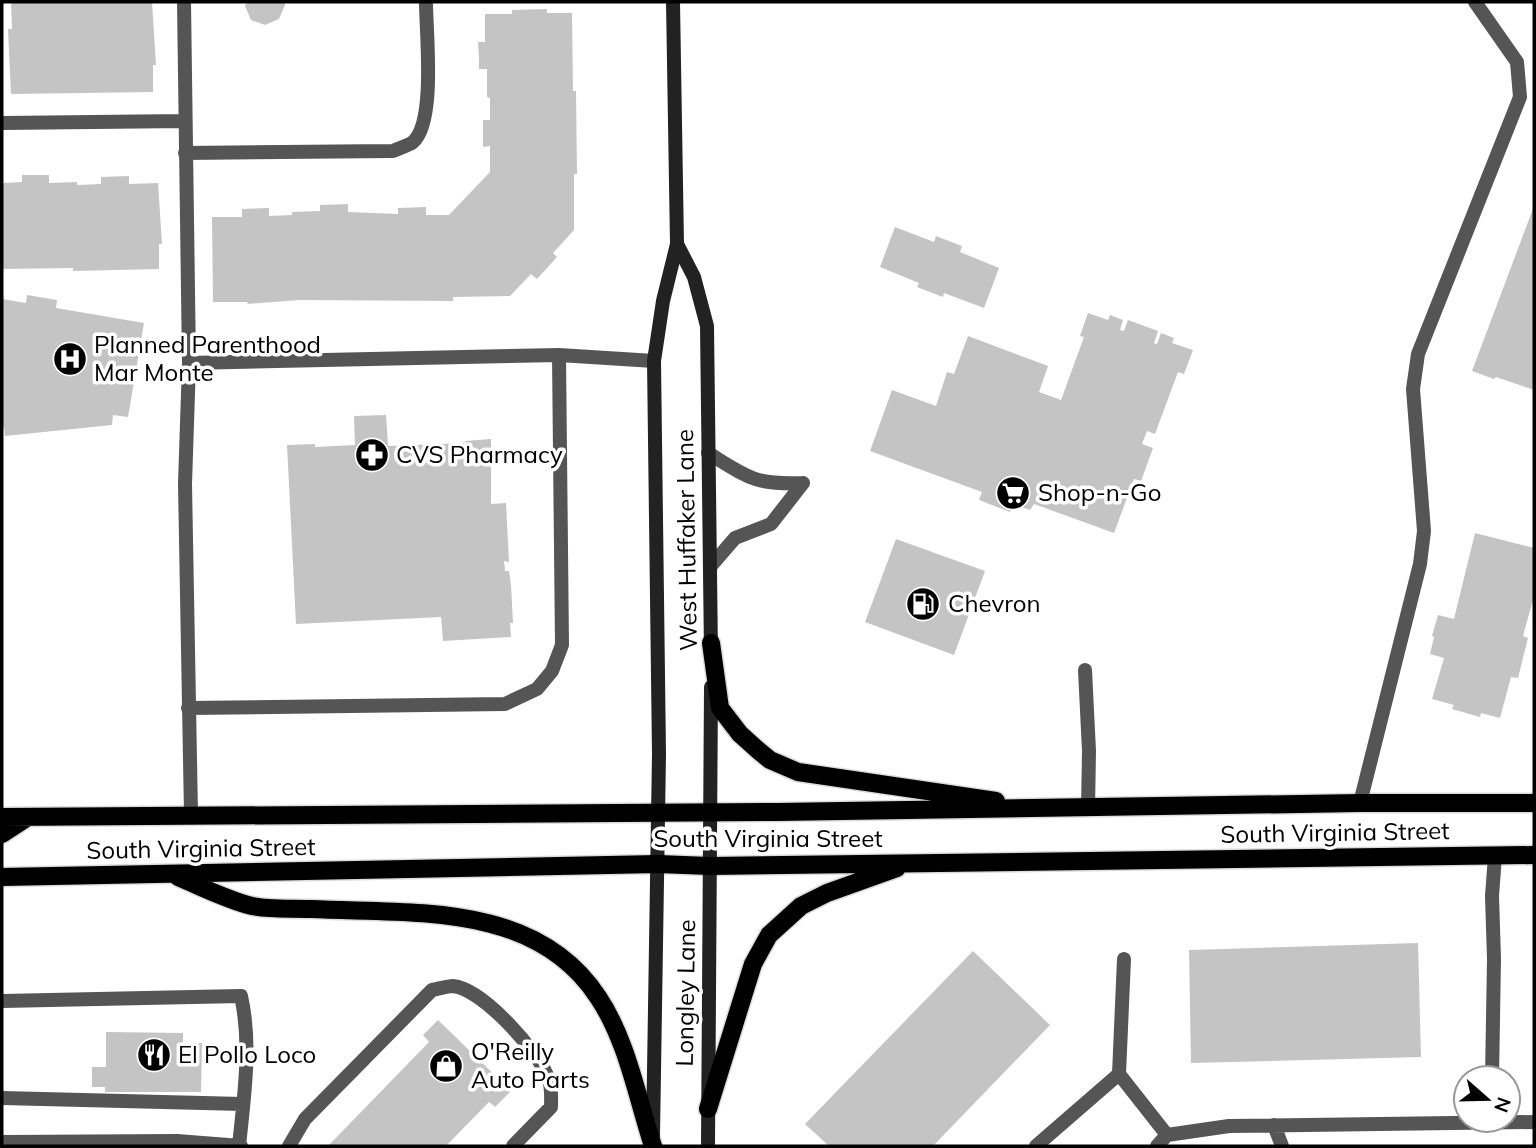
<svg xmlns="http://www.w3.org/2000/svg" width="1536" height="1148" viewBox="0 0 1536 1148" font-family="Mulish,sans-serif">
  <rect width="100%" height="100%" fill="#fff"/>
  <path fill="#c4c4c4" d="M 11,2 L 152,2 L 156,65 L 153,65 L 153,92 L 11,94 L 8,29 L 12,29 Z
    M 247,2 L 284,2 L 285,5 L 279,19 L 265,25 L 251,20 L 245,6 Z
    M 547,9 L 547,13 L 572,13 L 573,91 L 576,91 L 577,174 L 574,174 L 574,230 L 553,253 L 557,257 L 537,279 L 531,274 L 510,296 L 453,297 L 453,301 L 299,300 L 247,304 L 248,302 L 213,302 L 212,217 L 242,217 L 242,209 L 269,208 L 269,216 L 292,215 L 292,212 L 320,211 L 320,205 L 348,204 L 348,212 L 398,214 L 398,208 L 426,207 L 426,215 L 449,215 L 490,172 L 490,146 L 483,147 L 483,120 L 490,120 L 490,98 L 487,97 L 487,69 L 479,69 L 479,60 L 478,42 L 485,42 L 485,14 L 512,14 L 512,10 Z
    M 22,175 L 49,175 L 49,183 L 77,182 L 77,185 L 101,184 L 101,177 L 129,176 L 129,184 L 158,183 L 162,244 L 159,244 L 159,269 L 73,271 L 73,268 L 2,269 L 2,183 L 22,182 Z
    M 1534,206 L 1534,390 L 1496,377 L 1494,379 L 1472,371 Z
    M 895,227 L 934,242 L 936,236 L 962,246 L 960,252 L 999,268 L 984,308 L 944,293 L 943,297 L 917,287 L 919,283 L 880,267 Z
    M 27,295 L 57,300 L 56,308 L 144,323 L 128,417 L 113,415 L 112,425 L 5,436 L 4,427 L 2,427 L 2,299 L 26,303 Z
    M 1088,313 L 1108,320 L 1110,315 L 1123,320 L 1120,330 L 1124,331 L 1128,320 L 1158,331 L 1154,343 L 1157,344 L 1161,333 L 1174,338 L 1172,343 L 1193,350 L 1184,374 L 1178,372 L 1155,434 L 1147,431 L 1142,444 L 1153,448 L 1141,481 L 1134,479 L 1114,533 L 1034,504 L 1030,510 L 1013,504 L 1010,512 L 979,500 L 982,492 L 870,451 L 892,390 L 936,406 L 947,372 L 954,374 L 968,336 L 1048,366 L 1039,392 L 1061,400 L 1084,337 L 1080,336 Z
    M 386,415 L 388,446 L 466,443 L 465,441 L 491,439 L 491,504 L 506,503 L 509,562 L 504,561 L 505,571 L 509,571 L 511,585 L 513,623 L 510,623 L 511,637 L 443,641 L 441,617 L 296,624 L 287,445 L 315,444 L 315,447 L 355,445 L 354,416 Z
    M 1475,533 L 1534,548 L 1534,596 L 1523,636 L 1528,638 L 1518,678 L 1511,677 L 1500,718 L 1481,713 L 1480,717 L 1452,709 L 1454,705 L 1432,699 L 1444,658 L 1430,654 L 1434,637 L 1432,636 L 1438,615 L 1454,619 Z
    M 896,539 L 985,571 L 954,655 L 865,622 Z
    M 1418,943 L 1421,1057 L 1191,1063 L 1189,950 Z
    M 973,951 L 1050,1025 L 933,1146 L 829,1146 L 805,1124 Z
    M 438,1020 L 511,1091 L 495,1107 L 489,1102 L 446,1146 L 330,1146 L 329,1145 L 429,1042 L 423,1035 Z
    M 106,1032 L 183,1033 L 183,1043 L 202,1043 L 201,1092 L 105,1092 L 105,1087 L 92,1087 L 92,1067 L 106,1067 Z"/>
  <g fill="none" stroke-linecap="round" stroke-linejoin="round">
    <g stroke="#dbdbdb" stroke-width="21">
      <path id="primary" d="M 711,643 L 720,708 L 740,734 L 759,751 L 770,760 L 798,772 L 996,801
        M 2,817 L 778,812 L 1360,803 L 1534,803
        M 2,834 L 28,817
        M 2,877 L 658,864 L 710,866 L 1534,855
        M 178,877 C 202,887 227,900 252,906 C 270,910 292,908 311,909 C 411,914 535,901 598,997 C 627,1040 637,1097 653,1146
        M 708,1109 L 753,964 L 769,935 L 801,906 L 827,893 L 897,868"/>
    </g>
    <path stroke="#555" stroke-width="14" d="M 184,2 L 189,363 L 185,484 L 191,814
      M 2,123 L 184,121
      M 185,153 L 393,151 C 399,148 408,146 413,142 C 436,122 426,33 426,2
      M 189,363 L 559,355 L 654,361
      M 708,453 C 749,478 755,485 803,483
      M 710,567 L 735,538 L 771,524 L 803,483
      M 1085,670 L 1089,751 L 1088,809
      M 188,708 L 505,704 L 537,689 L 552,671 L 562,645 L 559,355
      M 1360,803 L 1420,564 L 1424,531 L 1413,389 L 1418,354 L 1520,97 L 1517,62 L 1475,2
      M 2,1001 L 241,996 C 252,1045 244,1096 239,1146
      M 1119,1074 L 1124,959
      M 2,1098 L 243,1104
      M 2,1142 L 177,1141 L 241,1146
      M 289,1146 L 305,1119 L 432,990 C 438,989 447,986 453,986 C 483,989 539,1052 549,1080 C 552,1088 551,1098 551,1107 L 513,1146"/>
    <path stroke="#555" stroke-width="14" d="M 1492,1078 L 1494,959 L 1492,896 L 1495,856
      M 1274,1125 L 1282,1146
      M 1036,1146 L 1119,1074 L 1167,1135
      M 1157,1146 L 1167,1135 L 1229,1126 L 1534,1122"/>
    <path stroke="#222" stroke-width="14" d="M 677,244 L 694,277 L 707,326 L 711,653
      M 653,1135 L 659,754 L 654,361 L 663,301 L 677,244 L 673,2
      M 708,1146 L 711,687"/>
    <use href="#primary" stroke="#000" stroke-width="18"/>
  </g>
  <defs>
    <g id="hospital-disc" transform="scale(1.75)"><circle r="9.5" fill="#000" stroke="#fff"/><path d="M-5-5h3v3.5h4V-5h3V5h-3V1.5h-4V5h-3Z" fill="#fff"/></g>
    <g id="pharmacy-disc" transform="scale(1.75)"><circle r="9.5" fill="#000" stroke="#fff"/><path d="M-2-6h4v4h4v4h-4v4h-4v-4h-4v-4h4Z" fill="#fff"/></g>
    <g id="supermarket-disc" transform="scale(1.75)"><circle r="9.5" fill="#000" stroke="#fff"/><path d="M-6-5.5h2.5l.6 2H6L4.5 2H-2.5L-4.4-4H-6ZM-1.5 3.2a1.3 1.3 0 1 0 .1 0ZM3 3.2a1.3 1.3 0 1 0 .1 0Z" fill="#fff"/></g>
    <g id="fuel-disc" transform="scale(1.75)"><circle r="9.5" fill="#000" stroke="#fff"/><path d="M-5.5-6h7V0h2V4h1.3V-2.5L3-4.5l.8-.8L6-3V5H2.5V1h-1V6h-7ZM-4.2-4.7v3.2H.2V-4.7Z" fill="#fff"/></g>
    <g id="restaurant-disc" transform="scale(1.75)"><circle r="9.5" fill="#000" stroke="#fff"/><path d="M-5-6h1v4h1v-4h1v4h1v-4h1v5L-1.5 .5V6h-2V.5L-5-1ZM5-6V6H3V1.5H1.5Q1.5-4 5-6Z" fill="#fff"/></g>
    <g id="shop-disc" transform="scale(1.75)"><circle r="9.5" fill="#000" stroke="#fff"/><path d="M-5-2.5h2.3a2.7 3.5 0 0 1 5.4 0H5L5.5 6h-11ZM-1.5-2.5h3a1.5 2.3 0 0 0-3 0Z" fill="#fff"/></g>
  </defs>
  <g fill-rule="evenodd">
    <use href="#hospital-disc" x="70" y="359"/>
    <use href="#pharmacy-disc" x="372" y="455"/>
    <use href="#supermarket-disc" x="1013" y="493"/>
    <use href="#fuel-disc" x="923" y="604"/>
    <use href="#restaurant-disc" x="154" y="1055"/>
    <use href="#shop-disc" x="446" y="1066"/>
  </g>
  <g text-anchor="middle" stroke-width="7" stroke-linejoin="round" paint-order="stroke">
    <g font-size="24" fill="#000" stroke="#fff" text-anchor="start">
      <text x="94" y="353">Planned Parenthood<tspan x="94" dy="28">Mar Monte</tspan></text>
      <text x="396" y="463">CVS Pharmacy</text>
      <text x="1038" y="501">Shop-n-Go</text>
      <text x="948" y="612">Chevron</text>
      <text x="471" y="1060">O'Reilly<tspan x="471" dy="28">Auto Parts</tspan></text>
      <text x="178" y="1063">El Pollo Loco</text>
    </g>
    <g font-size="24" fill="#000" stroke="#fff">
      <text transform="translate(687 540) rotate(-91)" y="8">West Huffaker Lane</text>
      <text transform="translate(1335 833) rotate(-1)" y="8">South Virginia Street</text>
      <text x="768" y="847">South Virginia Street</text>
      <text transform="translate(201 849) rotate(-1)" y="8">South Virginia Street</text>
      <text transform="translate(686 993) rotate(-89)" y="8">Longley Lane</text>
    </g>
  </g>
  <rect width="1536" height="1148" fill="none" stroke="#000000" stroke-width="7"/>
  <g transform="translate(1487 1099) rotate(110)"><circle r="33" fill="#ffffff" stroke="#999999" stroke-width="2"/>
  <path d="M0-5L12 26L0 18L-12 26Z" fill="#000000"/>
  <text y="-10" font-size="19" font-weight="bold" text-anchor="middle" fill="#000000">N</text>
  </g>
</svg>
